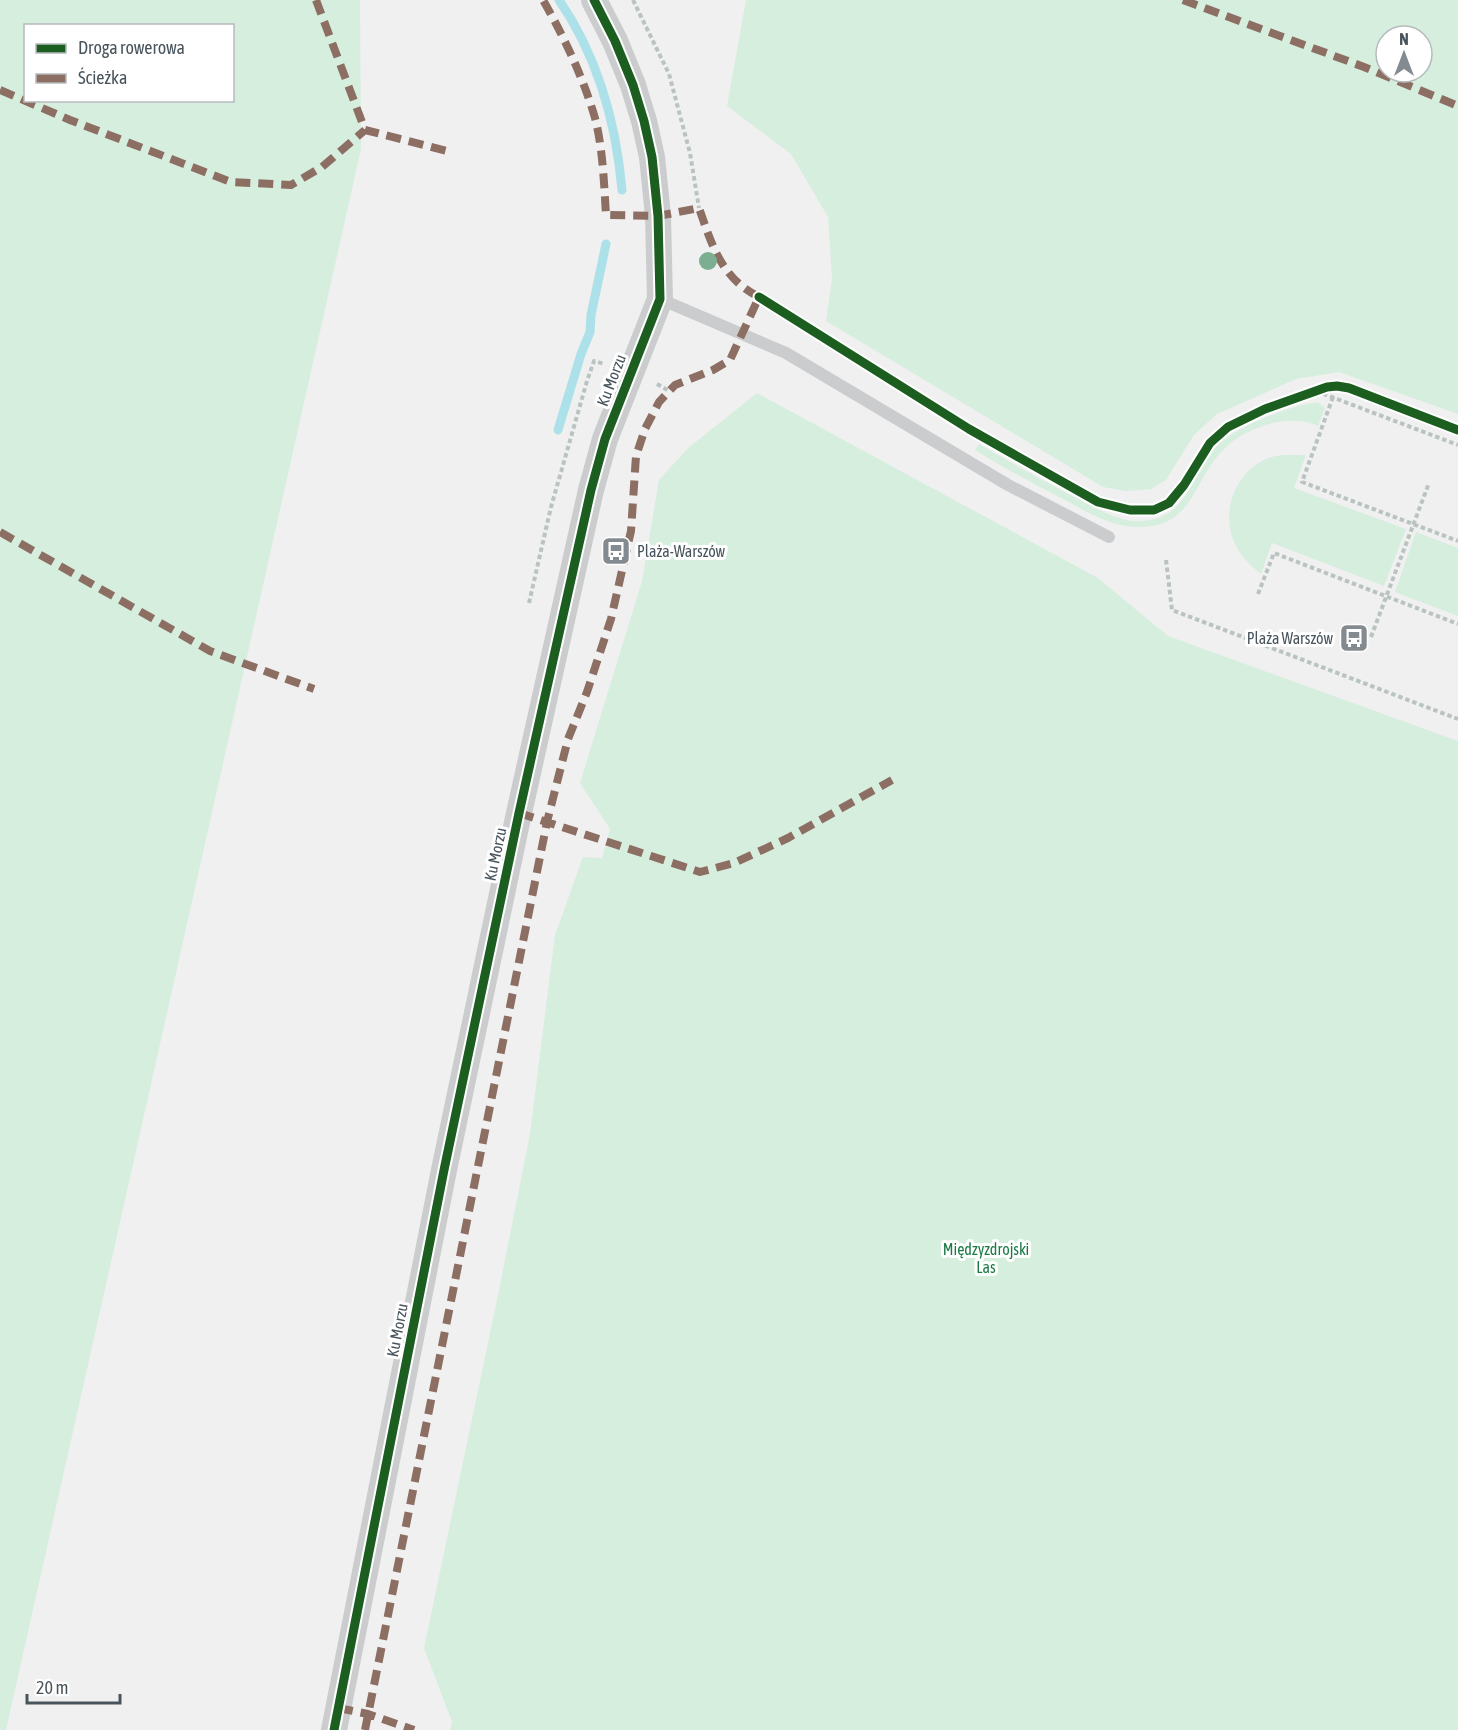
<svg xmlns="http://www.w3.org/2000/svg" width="1458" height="1730" viewBox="0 0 1458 1730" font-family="'Asap Condensed',sans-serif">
  <rect width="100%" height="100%" fill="#f1f0f0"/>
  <path fill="#d6eede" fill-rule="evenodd" d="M 0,0 L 360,0 L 361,149 L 6,1730 L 0,1730 ZM 26,26 L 232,26 L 232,100 L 26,100 Z
    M 746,0 L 1458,0 L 1458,414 L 1339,372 L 1296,379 L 1217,414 L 1194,435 L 1166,480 L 1151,489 L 1126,491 L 1103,487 L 826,321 L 832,278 L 828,217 L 791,154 L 727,106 ZM 1386,36 L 1422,36 L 1422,72 L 1386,72 Z
    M 757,393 L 1098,578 L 1168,636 L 1458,741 L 1458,1730 L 450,1730 L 452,1722 L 424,1648 L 498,1295 L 530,1134 L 555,935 L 583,857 L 602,858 L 610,829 L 580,783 L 642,581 L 659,480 L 688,448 Z
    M 1318,402 L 1325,408 L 1318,426 C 1304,419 1288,420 1273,423 C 1254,428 1236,436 1222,451 C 1192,483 1193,529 1135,527 C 1108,526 1082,509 1059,497 C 1030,482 1002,467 975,450 L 979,444 C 1012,463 1045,482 1080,500 C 1096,508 1116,520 1135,521 C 1189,523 1189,474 1218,445 C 1237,426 1292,405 1318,402 Z
    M 1284,455 L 1306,455 L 1294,488 L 1406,529 L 1384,586 L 1272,543 L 1261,574 C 1250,565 1240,556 1234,542 C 1221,511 1235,473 1266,459 C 1271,456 1278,456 1284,455 Z
    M 1416,532 L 1458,548 L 1458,616 L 1395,592 Z"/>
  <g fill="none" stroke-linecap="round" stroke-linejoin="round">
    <path stroke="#ade1ea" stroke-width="9" d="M 559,0 C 598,57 616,122 622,190
      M 558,430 L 581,354 L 590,332 L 591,315 L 606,244"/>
    <path stroke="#b9c4c0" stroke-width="4" stroke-dasharray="4.5 3" stroke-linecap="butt" d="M 633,0 L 669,74 L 690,153 L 699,208
      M 657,384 L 669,391
      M 1316,391 L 1458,445
      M 1333,397 L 1302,482 L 1458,541
      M 1166,560 L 1172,610 L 1458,719
      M 1258,594 L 1274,553 L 1458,624
      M 529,603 L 551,507 L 587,381 L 594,361 L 605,364
      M 1371,637 L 1429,483"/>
    <path stroke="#caccce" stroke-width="12" d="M 660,299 L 786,353 L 1008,485 L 1109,537"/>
    <path stroke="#caccce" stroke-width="26" d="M 334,1730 L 444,1170 L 519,813 L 591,490 L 605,439 L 660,299 L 658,216 L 652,157 L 644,121 L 633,85 L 615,41 L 594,0"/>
    <path stroke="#8d6e63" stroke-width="8" stroke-dasharray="15 8" stroke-linecap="butt" d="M 316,0 L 365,130 L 451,152
      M 1183,0 L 1364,67 L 1458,106
      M 0,90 L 70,120 L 231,182 L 291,185 L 322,167 L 365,130
      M 0,532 L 210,651 L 314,689
      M 519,813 L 700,872 L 734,863 L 788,838 L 892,780
      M 338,1708 L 368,1714 L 414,1730
      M 365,1730 L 547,822 L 568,739 L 587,692 L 611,619 L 631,531 L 636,456 L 645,429 L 659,402 L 675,385 L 713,370 L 730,360 L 759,297 C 721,278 712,245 699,208 L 658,216 L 606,215 C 604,184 603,149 595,118 C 583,77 564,37 543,0"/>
    <g stroke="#fff" stroke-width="13">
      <path id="cycleway" d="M 759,297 L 969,429 L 1098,502 L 1130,510 L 1154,510 L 1169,503 L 1184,485 L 1210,443 L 1228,427 L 1265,409 L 1327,387 L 1337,386 L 1349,388 L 1458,430
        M 334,1730 L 444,1170 L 519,813 L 591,490 L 605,439 L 660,299 L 658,216 L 652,157 L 644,121 L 633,85 L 615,41 L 594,0"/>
    </g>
    <use href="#cycleway" stroke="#1b5e20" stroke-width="9"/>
  </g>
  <circle fill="#7caf92" cx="708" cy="261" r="9"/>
  <defs>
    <g id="bus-square" transform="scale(1.5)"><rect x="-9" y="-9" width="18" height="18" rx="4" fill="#838b90" stroke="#fff"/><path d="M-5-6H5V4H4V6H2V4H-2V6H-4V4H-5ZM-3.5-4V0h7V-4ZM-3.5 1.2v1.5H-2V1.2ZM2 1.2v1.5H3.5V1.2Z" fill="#fff"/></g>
  </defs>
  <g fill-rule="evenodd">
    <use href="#bus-square" x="616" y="551"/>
    <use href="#bus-square" x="1354" y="638"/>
  </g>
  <g text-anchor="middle" stroke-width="6" stroke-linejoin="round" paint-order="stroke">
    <g font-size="16" fill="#48545c" stroke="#fff">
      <text transform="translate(611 380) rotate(-69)" y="6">Ku Morzu</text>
      <text transform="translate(495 854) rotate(-78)" y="6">Ku Morzu</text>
      <text transform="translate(397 1330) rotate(-79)" y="6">Ku Morzu</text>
    </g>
    <g font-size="16" fill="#48545c" stroke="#fff" text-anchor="start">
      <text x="637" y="557">Plaża-Warszów</text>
      <text x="1333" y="644" text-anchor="end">Plaża Warszów</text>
    </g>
    <g font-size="16" fill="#1c7a45" stroke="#fff">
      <text x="986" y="1255">Międzyzdrojski<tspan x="986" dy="18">Las</tspan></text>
    </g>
  </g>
  <rect x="24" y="24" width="210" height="78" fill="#ffffff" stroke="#b6bbbe" stroke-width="1.5"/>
  <rect x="36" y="44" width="30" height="9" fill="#1b5e20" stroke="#b6bbbe" stroke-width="1.5"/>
  <text x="78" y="54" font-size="18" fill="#48545c">Droga rowerowa</text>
  <rect x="36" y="74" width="30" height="9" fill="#8d6e63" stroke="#b6bbbe" stroke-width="1.5"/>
  <text x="78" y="84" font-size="18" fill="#48545c">Ścieżka</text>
  <g transform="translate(1404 54)"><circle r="28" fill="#ffffff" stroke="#b6bbbe" stroke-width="1.5"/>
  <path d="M0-4.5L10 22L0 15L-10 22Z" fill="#838b90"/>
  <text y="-9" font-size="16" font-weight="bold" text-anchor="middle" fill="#48545c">N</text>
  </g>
  <path d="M27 1694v9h93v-9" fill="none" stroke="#48545c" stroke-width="3"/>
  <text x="36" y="1694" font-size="18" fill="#48545c" stroke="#ffffff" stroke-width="4.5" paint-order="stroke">20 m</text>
</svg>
